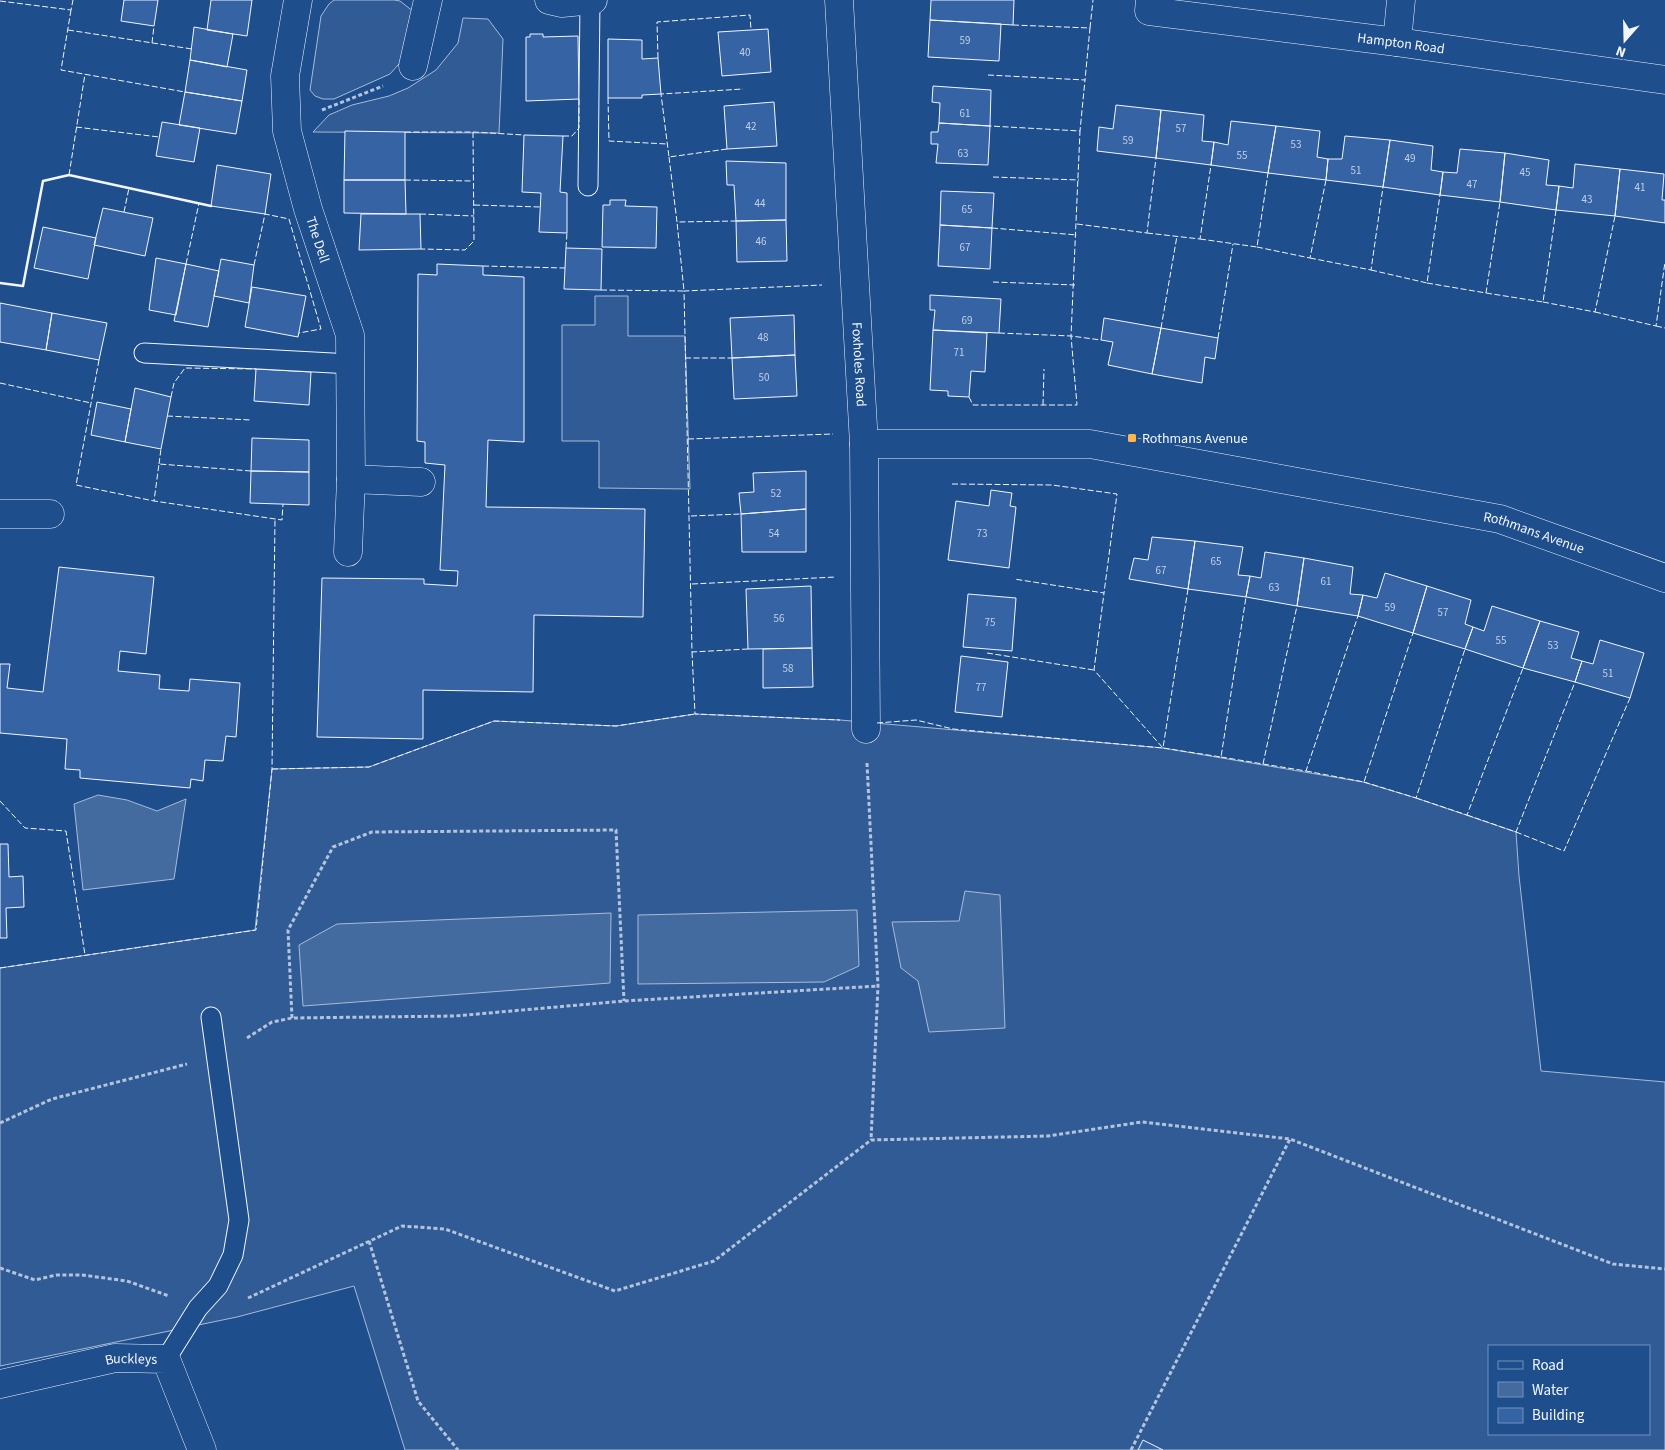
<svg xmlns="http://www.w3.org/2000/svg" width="1665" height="1450" viewBox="0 0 1665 1450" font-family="'Source Sans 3',sans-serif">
  <rect width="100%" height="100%" fill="#1f4e8c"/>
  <path fill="#305b95" stroke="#a8bbd7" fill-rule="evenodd" d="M 334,0 L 394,0 L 400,1 L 414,12 L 406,56 L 390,74 L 334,99 L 323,99 L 315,96 L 310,90 L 321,16 L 329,4 Z
    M 463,18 L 488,19 L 503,39 L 499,133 L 313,132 L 329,115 L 352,105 L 389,96 L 408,88 L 436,70 L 458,43 Z
    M 595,296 L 628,296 L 628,336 L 685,336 L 690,489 L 599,488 L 599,441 L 562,441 L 562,325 L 595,325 Z
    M 695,714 L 840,720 L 1163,748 L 1363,782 L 1416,798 L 1516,832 L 1519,876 L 1541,1071 L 1665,1082 L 1665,1450 L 405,1450 L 354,1286 L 237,1317 L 0,1366 L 0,968 L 255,930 L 272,769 L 369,767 L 494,721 L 616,726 ZM 1489,1346 L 1649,1346 L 1649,1434 L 1489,1434 Z"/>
  <path fill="#446ba0" stroke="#a8bbd7" d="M 98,795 L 127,800 L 157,811 L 186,799 L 174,879 L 83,890 L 74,804 Z
    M 965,891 L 1000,895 L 1005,1028 L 929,1032 L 918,981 L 901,968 L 892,922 L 959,921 Z
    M 857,910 L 859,966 L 824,982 L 638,984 L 638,915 Z
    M 611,913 L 610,983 L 303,1006 L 299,945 L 337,924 Z"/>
  <path fill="#3563a3" stroke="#f2f6ff" d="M 124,0 L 158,0 L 154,26 L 121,21 Z
    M 211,0 L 252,0 L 247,36 L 207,30 Z
    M 931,0 L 1014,0 L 1013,25 L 930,20 Z
    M 930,20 L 1001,24 L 999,61 L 928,57 Z
    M 194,27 L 233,34 L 227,67 L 190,60 Z
    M 768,29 L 771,72 L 722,76 L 718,32 Z
    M 530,34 L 543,34 L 543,37 L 578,36 L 579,99 L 526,101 L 526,37 L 530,37 Z
    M 608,39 L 642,40 L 642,59 L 658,58 L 661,94 L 642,95 L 642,98 L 608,98 Z
    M 190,60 L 247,70 L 242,101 L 185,92 Z
    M 933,86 L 991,90 L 990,126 L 939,123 L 940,103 L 932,102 Z
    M 185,92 L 242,101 L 236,134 L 179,125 Z
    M 774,102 L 777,146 L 727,149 L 724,106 Z
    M 1116,105 L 1161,110 L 1156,158 L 1097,151 L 1099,127 L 1113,129 Z
    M 1161,110 L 1204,115 L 1202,141 L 1214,142 L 1211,165 L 1156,158 Z
    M 1231,121 L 1276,126 L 1268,173 L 1211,165 L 1214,142 L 1228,145 Z
    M 162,122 L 200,128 L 194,162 L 156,156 Z
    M 939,123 L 990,126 L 988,165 L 936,163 L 938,144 L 931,144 L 931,132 L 938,132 Z
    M 1276,126 L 1320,131 L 1317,157 L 1328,159 L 1326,180 L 1268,173 Z
    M 345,131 L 405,132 L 405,180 L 344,180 Z
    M 524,135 L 563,136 L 560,192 L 567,193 L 567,233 L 539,232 L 541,193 L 522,192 Z
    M 1345,136 L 1390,140 L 1383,187 L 1326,180 L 1328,159 L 1342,159 Z
    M 1390,140 L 1433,146 L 1431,170 L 1443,172 L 1440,195 L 1383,187 Z
    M 1460,149 L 1505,153 L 1500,202 L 1440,195 L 1443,172 L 1457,173 Z
    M 1505,153 L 1549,160 L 1546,185 L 1559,186 L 1556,210 L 1500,202 Z
    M 726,161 L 786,163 L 786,220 L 736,221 L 734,185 L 727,185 Z
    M 1575,164 L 1620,169 L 1615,216 L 1556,210 L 1559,186 L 1573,188 Z
    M 217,165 L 271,174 L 265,214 L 211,206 Z
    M 1620,169 L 1664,174 L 1662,200 L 1665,200 L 1665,223 L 1615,216 Z
    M 344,180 L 405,180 L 406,214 L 344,213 Z
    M 941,191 L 994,193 L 992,228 L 940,225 Z
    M 610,200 L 626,200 L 625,206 L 657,207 L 656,248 L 602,247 L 603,205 L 610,205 Z
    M 103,208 L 153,218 L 145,256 L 94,245 Z
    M 361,214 L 420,214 L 421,249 L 359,250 Z
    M 786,220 L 787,261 L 737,262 L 736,221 Z
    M 940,225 L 992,228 L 990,269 L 938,266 Z
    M 43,227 L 96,238 L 88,279 L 34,268 Z
    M 566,248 L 602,249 L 601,290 L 564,289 Z
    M 156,258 L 186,264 L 176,315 L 149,310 Z
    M 221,259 L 254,265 L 249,303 L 214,296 Z
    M 186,264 L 219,271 L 208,327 L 174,321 Z
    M 437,264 L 483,266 L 483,275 L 524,277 L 524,442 L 488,440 L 486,507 L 645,509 L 643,617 L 534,615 L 533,692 L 423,690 L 423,739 L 317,737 L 322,578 L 424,579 L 424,584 L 457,586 L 458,571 L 440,570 L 445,465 L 425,463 L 425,442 L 417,441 L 418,274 L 437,275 Z
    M 252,287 L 306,296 L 298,337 L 245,327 Z
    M 930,295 L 1001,299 L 999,333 L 933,330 L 935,310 L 930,310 Z
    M 0,303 L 52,313 L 46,350 L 0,342 Z
    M 52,313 L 107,323 L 99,360 L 46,350 Z
    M 794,315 L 795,355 L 732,358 L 730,318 Z
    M 1104,318 L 1161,328 L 1152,374 L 1108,365 L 1113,342 L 1101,340 Z
    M 1161,328 L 1218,338 L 1215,359 L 1205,357 L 1202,383 L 1152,374 Z
    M 933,330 L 987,333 L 985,372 L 971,371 L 969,397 L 948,396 L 948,391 L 930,390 Z
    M 795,355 L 797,396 L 734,399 L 732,358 Z
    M 256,369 L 311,372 L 309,405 L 254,401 Z
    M 135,388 L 171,397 L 161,449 L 125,442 Z
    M 97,402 L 131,409 L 125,442 L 91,435 Z
    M 252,438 L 309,440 L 309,472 L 251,471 Z
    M 251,471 L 309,472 L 309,505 L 250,503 Z
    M 806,471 L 806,509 L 741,514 L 739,493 L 754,492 L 753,473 Z
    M 991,490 L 1012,493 L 1010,506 L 1016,507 L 1009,568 L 948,560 L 956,501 L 989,506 Z
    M 806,509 L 806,552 L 742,552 L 741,514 Z
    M 1152,537 L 1195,541 L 1188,589 L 1129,579 L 1134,558 L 1148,560 Z
    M 1195,541 L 1243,547 L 1238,575 L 1250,576 L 1246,597 L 1188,589 Z
    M 1265,552 L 1304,558 L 1297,606 L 1246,597 L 1250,576 L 1261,578 Z
    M 1304,558 L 1353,567 L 1350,594 L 1363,595 L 1358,616 L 1297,606 Z
    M 59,567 L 154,577 L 146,654 L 120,651 L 118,671 L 160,675 L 159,689 L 189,691 L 190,679 L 240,683 L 236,737 L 226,736 L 223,761 L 205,760 L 203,781 L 191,779 L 190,788 L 80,778 L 80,770 L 65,769 L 67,739 L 0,733 L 0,664 L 10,664 L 7,688 L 43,692 Z
    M 1385,573 L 1427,586 L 1413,633 L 1358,616 L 1363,595 L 1377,598 Z
    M 811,586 L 812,648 L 748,649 L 746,589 Z
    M 1427,586 L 1471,600 L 1465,624 L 1473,627 L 1465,649 L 1413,633 Z
    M 968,594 L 1016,598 L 1012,651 L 963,647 Z
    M 1492,606 L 1540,621 L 1523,668 L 1465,649 L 1473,627 L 1484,631 Z
    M 1540,621 L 1579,632 L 1571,658 L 1582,661 L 1575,682 L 1523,668 Z
    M 1600,640 L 1644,653 L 1630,698 L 1575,682 L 1582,661 L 1593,664 Z
    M 812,648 L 813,687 L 763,688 L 763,649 Z
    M 961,656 L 1008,662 L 1002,717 L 955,712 Z
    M 0,844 L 8,844 L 9,877 L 23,876 L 24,907 L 6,908 L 7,938 L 0,938 Z
    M 1143,1440 L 1163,1450 L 1138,1450 Z"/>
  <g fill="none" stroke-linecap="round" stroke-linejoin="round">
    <g stroke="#f2f6ff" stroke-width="21">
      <path id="lane" d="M 588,186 L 590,0
        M 144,353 L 351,364
        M 166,1359 L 198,1308 L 218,1286 L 233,1255 L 239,1220 L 211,1017"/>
    </g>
    <g stroke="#f2f6ff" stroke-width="29">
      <g id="street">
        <path id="s1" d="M 298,0 L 285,76 L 287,131 L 308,209 L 350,335 L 351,479 L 348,552"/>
        <path d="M 549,0 L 562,3 L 593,0"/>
        <path id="s2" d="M 839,0 L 864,444 L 866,729"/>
        <path id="s3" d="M 1150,0 L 1149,11 L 1397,42 L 1665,80"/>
        <path d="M 1397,42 L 1401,0"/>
        <path d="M 413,66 L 428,0"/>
        <path id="s4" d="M 864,444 L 1090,444 L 1500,519 L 1665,578"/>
        <path d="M 351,479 L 421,482"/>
        <path d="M 0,514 L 50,514"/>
        <path id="s5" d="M 0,1384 L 115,1358 L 166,1359 L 202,1450"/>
      </g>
    </g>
    <path stroke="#b3c4dc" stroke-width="3" stroke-dasharray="4 2.5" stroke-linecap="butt" d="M 322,110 L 383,86
      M 867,763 L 878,986 L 871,1140
      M 292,1018 L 288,930 L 333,847 L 372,832 L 616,830 L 624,1001
      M 247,1038 L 272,1022 L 292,1018 L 455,1016 L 624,1001 L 878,986
      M 0,1123 L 52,1099 L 187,1064
      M 369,1241 L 418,1401 L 458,1450
      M 0,1268 L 35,1280 L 56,1275 L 82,1275 L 127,1281 L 169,1296
      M 248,1298 L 402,1226 L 445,1229 L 615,1291 L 714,1261 L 871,1140 L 1048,1136 L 1142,1122 L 1290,1139 L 1613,1264 L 1665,1269
      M 1131,1450 L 1290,1139"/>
    <use href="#lane" stroke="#1f4e8c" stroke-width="19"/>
    <use href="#street" stroke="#1f4e8c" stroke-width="28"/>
    <path stroke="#f2f6ff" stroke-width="1" stroke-dasharray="6 2.5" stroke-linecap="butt" d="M 0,1 L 71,10 L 73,0
      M 71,10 L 61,70 L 185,92
      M 1013,25 L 1090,28 L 1085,80
      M 1090,28 L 1093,0
      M 68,30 L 192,49
      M 152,43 L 154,26
      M 658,58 L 657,22 L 750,15 L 751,30
      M 988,75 L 1085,80 L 1080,131
      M 608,98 L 609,141 L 667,144
      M 76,127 L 159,137
      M 405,132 L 473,132 L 474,241 L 465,250 L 421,249
      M 473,132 L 524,135
      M 563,136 L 572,136 L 579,128 L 579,99
      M 727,149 L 669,157 L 661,94 L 743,89
      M 669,157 L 677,222 L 736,221
      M 69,175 L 85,74
      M 993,177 L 1079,180
      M 405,180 L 473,181
      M 474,205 L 540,207
      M 124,212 L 129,188
      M 420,214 L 474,216
      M 1077,224 L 1147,233 L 1156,158
      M 992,228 L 1077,235
      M 1147,233 L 1200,239 L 1211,165
      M 1200,239 L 1257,247 L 1268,173
      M 1257,247 L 1310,258 L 1326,180
      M 566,248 L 567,233
      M 1310,258 L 1371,270 L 1383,187
      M 186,264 L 199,203
      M 254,265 L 265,214 L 289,219 L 321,329 L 299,333
      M 483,266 L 565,268
      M 1371,270 L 1427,283 L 1440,195
      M 993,282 L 1075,285
      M 1427,283 L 1486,293 L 1500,202
      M 601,290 L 684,291 L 677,222
      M 1486,293 L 1543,302 L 1556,210
      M 1543,302 L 1595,312 L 1615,216
      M 1595,312 L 1656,326 L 1665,262
      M 1656,326 L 1665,328
      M 1161,328 L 1177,236
      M 999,333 L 1071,336 L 1101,340
      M 1218,338 L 1233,244
      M 685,358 L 732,358
      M 99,360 L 76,485 L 154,501
      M 0,383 L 91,403
      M 171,397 L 174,383 L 185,368 L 256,369
      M 969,397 L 973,405 L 1077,405 L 1071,336 L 1080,131 L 990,126
      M 1043,405 L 1044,369
      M 167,416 L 251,420
      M 688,439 L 833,434
      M 159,464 L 161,449
      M 251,471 L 159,464 L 154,501 L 282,520 L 283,504
      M 952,484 L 1052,485 L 1117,494 L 1104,593
      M 691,516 L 741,514
      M 692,584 L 836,577
      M 1188,589 L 1163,748 L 1221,757 L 1246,597
      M 748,649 L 692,652 L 684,291 L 822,285
      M 692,652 L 695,714 L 840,720
      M 987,653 L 1094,670
      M 877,723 L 916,720 L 953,729 L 1163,748 L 1094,670 L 1104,593 L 1014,579
      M 1221,757 L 1263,764 L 1297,606
      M 1263,764 L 1306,771 L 1358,616
      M 272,769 L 369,767 L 494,721 L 616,726 L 695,714
      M 1306,771 L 1364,782 L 1413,633
      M 1364,782 L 1416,798 L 1465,649
      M 1416,798 L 1467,815 L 1523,668
      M 0,801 L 25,828 L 66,831 L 85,955
      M 1467,815 L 1516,832 L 1575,682
      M 1516,832 L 1564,851 L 1630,698
      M 0,968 L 256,930 L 272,769 L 275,518"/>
    <path stroke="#f2f6ff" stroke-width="2.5" d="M 0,283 L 23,286 L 43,181 L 69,175 L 211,206"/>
  </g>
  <rect fill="#ffb74d" stroke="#1f4e8c" stroke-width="2" x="1127" y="433" width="10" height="10" rx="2.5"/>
  <g text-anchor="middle" stroke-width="4" stroke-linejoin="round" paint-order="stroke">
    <g font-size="11" fill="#c3d1e8">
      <text x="965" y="44">59</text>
      <text x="745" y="56">40</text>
      <text x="965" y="117">61</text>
      <text x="751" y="130">42</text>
      <text x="1181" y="132">57</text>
      <text x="1128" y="144">59</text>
      <text x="1296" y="148">53</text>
      <text x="963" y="157">63</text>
      <text x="1242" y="159">55</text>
      <text x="1410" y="162">49</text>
      <text x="1356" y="174">51</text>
      <text x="1525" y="176">45</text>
      <text x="1472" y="188">47</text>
      <text x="1640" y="191">41</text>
      <text x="1587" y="203">43</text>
      <text x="760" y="207">44</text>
      <text x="967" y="213">65</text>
      <text x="761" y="245">46</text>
      <text x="965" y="251">67</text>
      <text x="967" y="324">69</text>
      <text x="763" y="341">48</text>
      <text x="959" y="356">71</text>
      <text x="764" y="381">50</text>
      <text x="776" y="497">52</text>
      <text x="774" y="537">54</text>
      <text x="982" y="537">73</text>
      <text x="1216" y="565">65</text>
      <text x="1161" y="574">67</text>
      <text x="1326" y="585">61</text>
      <text x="1274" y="591">63</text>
      <text x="1390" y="611">59</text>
      <text x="1443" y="616">57</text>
      <text x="779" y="622">56</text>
      <text x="990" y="626">75</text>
      <text x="1501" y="644">55</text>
      <text x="1553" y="649">53</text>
      <text x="788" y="672">58</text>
      <text x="1608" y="677">51</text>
      <text x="981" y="691">77</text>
    </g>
    <g font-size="14" fill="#f2f6ff" stroke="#1f4e8c">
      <text dy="5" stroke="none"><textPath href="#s3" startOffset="265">Hampton Road</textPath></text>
      <text dy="5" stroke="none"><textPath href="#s1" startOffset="245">The Dell</textPath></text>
      <text dy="5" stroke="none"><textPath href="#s2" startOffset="365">Foxholes Road</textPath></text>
      <text dy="5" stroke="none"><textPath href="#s4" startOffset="679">Rothmans Avenue</textPath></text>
      <text dy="5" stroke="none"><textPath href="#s5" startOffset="134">Buckleys</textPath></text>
    </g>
    <g font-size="14" fill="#f2f6ff" stroke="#1f4e8c" text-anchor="start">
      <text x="1142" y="443">Rothmans Avenue</text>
    </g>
  </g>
  <rect x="1488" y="1345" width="162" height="90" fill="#1f4e8c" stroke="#7391ba"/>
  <rect x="1498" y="1361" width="25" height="8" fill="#1f4e8c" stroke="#7391ba"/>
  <text x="1532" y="1370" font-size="15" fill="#f2f6ff">Road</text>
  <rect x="1498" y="1382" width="25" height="15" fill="#446ba0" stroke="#7391ba"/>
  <text x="1532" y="1395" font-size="15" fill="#f2f6ff">Water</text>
  <rect x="1498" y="1408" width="25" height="15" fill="#3563a3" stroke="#7391ba"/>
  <text x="1532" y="1420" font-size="15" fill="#f2f6ff">Building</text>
  <g transform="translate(1625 40) rotate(200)" stroke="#1f4e8c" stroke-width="4" paint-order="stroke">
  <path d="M0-4L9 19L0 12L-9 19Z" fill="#f2f6ff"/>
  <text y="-8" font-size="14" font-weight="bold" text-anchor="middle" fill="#f2f6ff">N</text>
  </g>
</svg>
